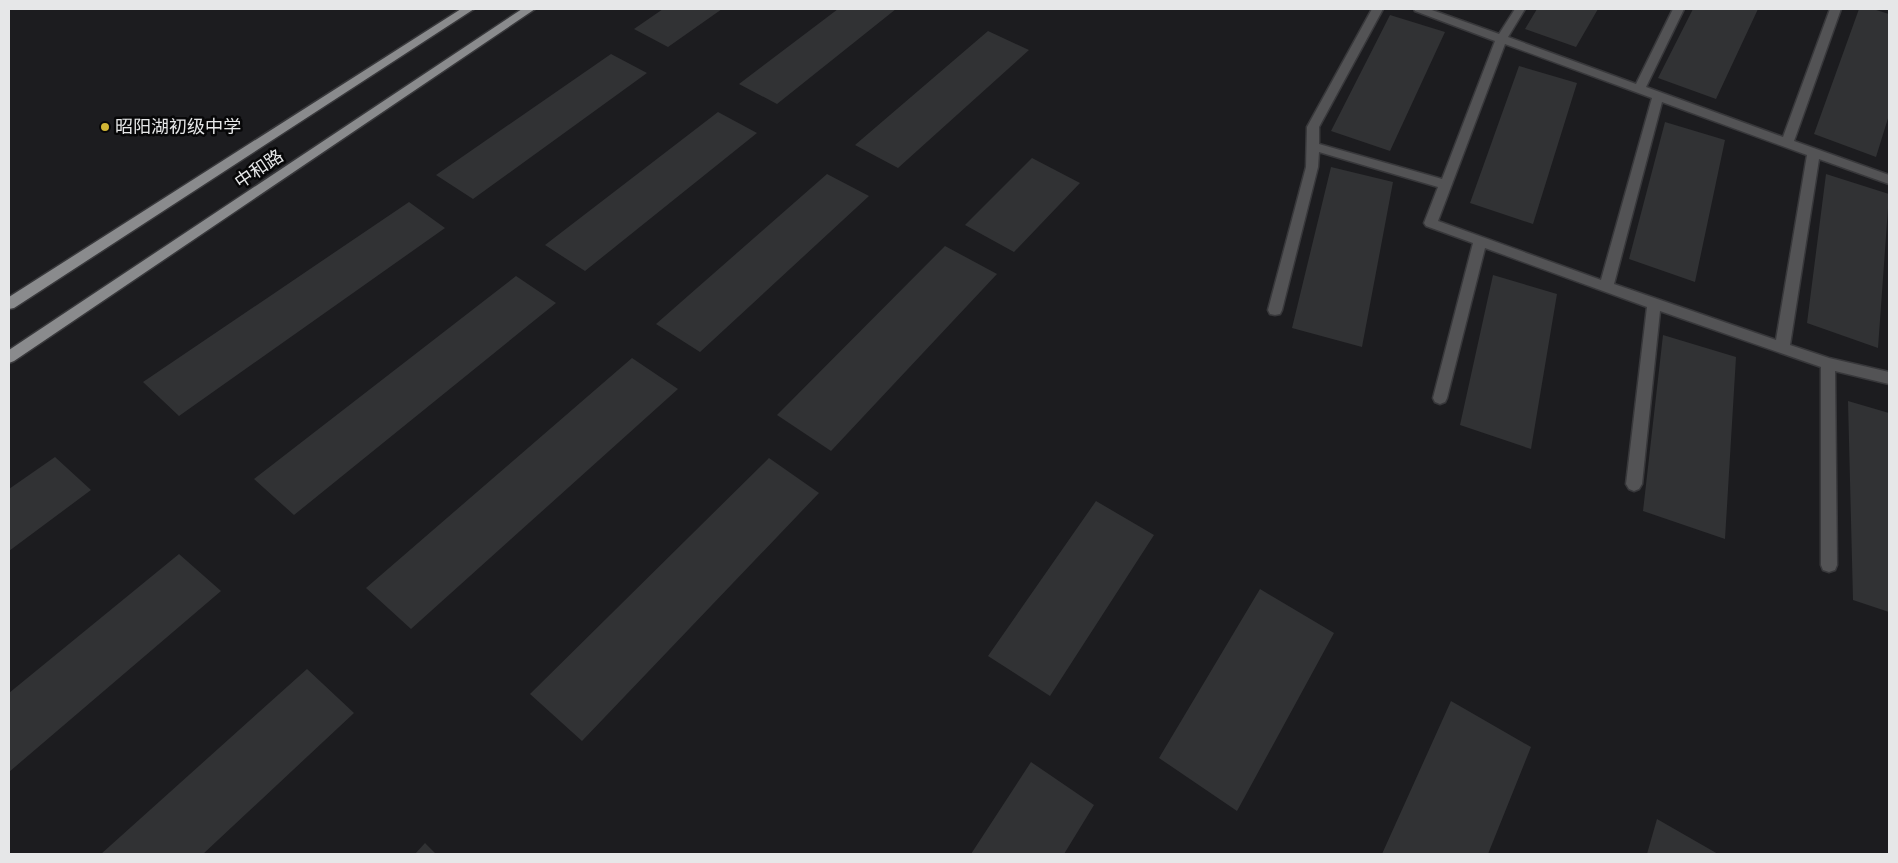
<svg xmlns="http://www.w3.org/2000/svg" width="1898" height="863" viewBox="0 0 1898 863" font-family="Spectral,'Noto Sans SC',serif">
  <rect width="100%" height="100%" fill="#1c1c1f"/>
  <path fill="#313234" d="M 663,9 L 722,9 L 668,47 L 634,29 Z
    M 838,9 L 896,9 L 777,104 L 739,84 Z
    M 1537,9 L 1598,9 L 1576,47 L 1525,29 Z
    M 1693,9 L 1758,9 L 1716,99 L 1658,78 Z
    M 1859,9 L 1873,9 L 1889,14 L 1889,115 L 1876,157 L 1814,134 Z
    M 1390,15 L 1445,32 L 1390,151 L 1331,131 Z
    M 988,31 L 1029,50 L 898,168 L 855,145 Z
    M 611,54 L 647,73 L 473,199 L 436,175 Z
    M 1519,66 L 1577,83 L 1533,224 L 1470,203 Z
    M 718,112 L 757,133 L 585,271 L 545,245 Z
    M 1665,122 L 1725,140 L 1695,282 L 1629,259 Z
    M 1032,158 L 1080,183 L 1014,252 L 965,225 Z
    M 1331,167 L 1393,182 L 1362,347 L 1292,328 Z
    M 827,174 L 869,196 L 700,352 L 656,324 Z
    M 1826,174 L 1889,194 L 1878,348 L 1807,323 Z
    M 409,202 L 445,228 L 179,416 L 143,382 Z
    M 945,246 L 997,274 L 831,451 L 777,415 Z
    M 1493,275 L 1557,294 L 1531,449 L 1460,425 Z
    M 516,276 L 556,303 L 294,515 L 254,479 Z
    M 1663,335 L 1736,357 L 1725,539 L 1643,511 Z
    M 632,358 L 678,389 L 411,629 L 366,588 Z
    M 1848,401 L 1889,413 L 1889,612 L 1853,600 Z
    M 55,457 L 91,490 L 9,551 L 9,489 Z
    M 769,458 L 819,493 L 582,741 L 530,694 Z
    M 1096,501 L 1154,535 L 1050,696 L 988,656 Z
    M 179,554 L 221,591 L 9,772 L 9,693 Z
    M 1260,589 L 1334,633 L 1237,811 L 1159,758 Z
    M 307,669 L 354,713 L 203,854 L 101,854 Z
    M 1451,701 L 1531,747 L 1488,854 L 1382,854 Z
    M 1031,762 L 1094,805 L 1064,854 L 971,854 Z
    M 1657,819 L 1718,854 L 1647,854 Z
    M 425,843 L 436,854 L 415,854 Z"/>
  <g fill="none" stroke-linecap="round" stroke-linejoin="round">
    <g stroke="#38383b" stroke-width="3">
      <path id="minor" d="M 1372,9 L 1383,9 L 1319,127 L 1319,144 L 1442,179 L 1495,41 L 1415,11 L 1414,9 L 1429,9 L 1499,34 L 1515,9 L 1525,9 L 1508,37 L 1636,84 L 1673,9 L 1684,9 L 1646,87 L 1783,137 L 1830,9 L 1841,9 L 1794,141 L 1889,175 L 1889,184 L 1819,159 L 1790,345 L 1829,358 L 1889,372 L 1889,384 L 1835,371 L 1837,565 L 1835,570 L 1829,572 L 1823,570 L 1821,565 L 1821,367 L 1660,311 L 1642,484 L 1639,489 L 1634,491 L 1629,489 L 1626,484 L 1647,307 L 1485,248 L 1447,398 L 1445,402 L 1440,404 L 1435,402 L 1433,398 L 1473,243 L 1426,226 L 1424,223 L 1438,187 L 1319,152 L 1318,167 L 1282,310 L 1280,314 L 1275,315 L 1270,314 L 1268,310 L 1306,167 L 1307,127 ZM 1505,44 L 1652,98 L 1601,280 L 1438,221 ZM 1662,102 L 1807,155 L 1776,340 L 1614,284 Z"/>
    </g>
    <g stroke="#38383b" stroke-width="3">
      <path id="major" d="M 461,9 L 474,9 L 14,308 L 9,309 L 9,297 Z
        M 522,9 L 535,9 L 14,361 L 9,363 L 9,350 Z"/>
    </g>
    <use href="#minor" fill="#535355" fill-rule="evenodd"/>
    <use href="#major" fill="#8a8b8d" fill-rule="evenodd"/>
  </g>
  <circle fill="#d2b635" stroke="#070708" stroke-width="2" cx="105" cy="127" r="5"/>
  <g text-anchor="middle" stroke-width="5" stroke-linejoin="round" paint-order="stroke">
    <g font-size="18" fill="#e6e7e8" stroke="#070708" text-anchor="start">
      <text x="115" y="133">昭阳湖初级中学</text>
    </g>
    <g font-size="18" fill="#e6e7e8" stroke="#070708">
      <text transform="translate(259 169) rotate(-34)" y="6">中和路</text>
    </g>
  </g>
  <rect width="1898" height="863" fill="none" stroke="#e6e7e8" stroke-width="20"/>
</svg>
